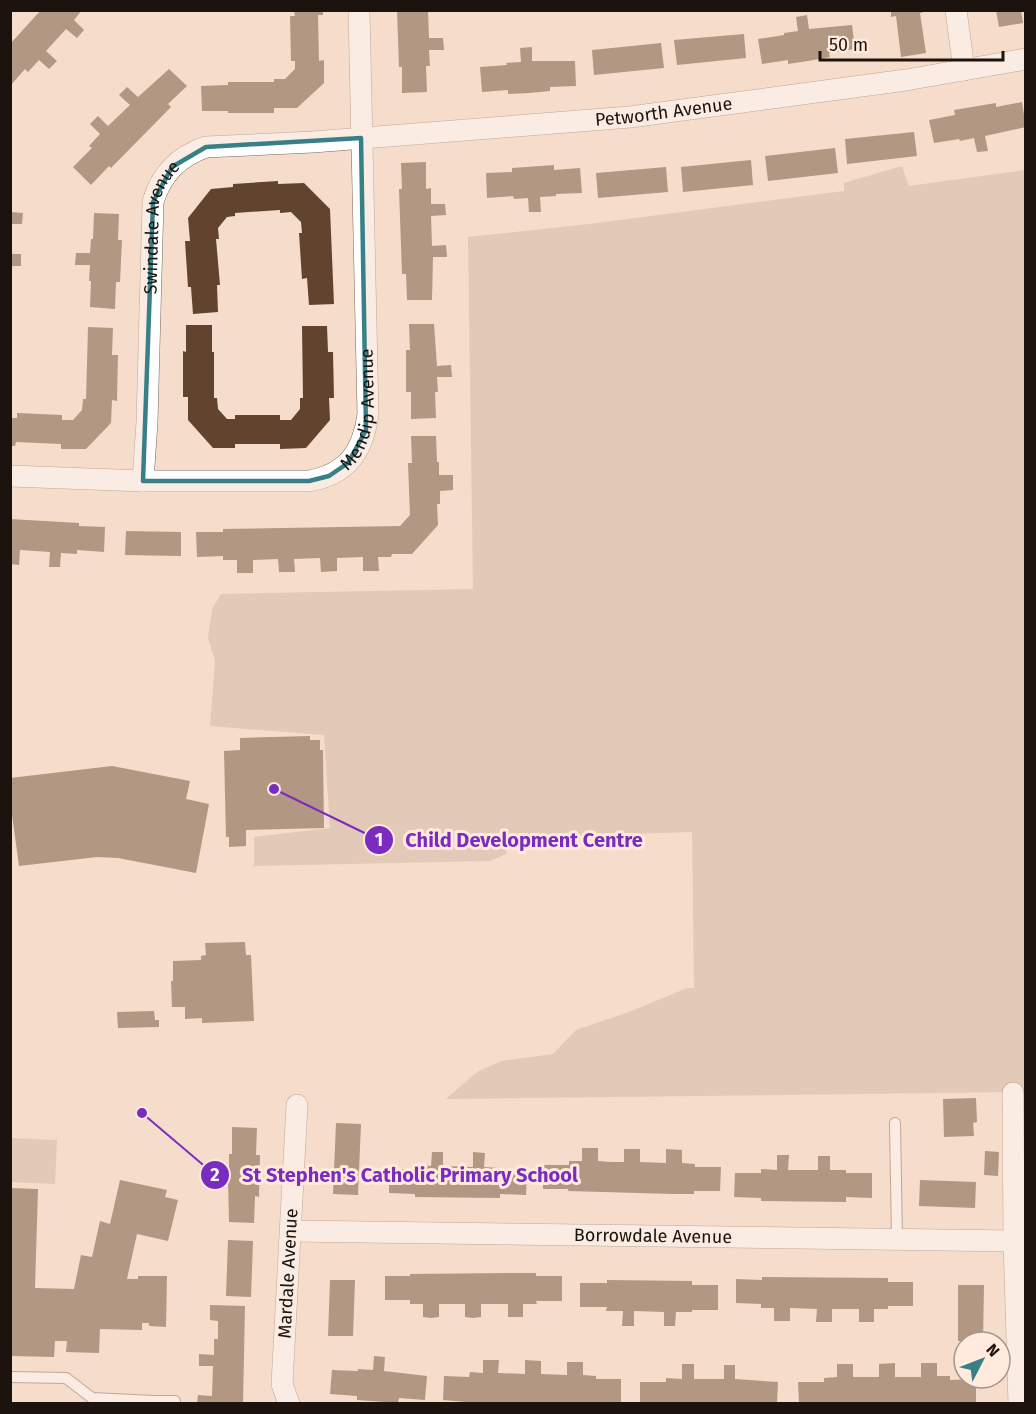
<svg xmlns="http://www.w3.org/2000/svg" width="1036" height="1414" viewBox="0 0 1036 1414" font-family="'Fira Sans',sans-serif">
  <rect width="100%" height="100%" fill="#f5dccb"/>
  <path fill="#cbb2a2" d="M 902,166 L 909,186 L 1025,170 L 1025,1092 L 446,1099 L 477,1072 L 501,1061 L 553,1054 L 576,1030 L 629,1012 L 687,988 L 694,988 L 692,832 L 507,838 L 508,845 L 506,854 L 490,861 L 254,866 L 254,837 L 330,828 L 324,735 L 210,726 L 215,661 L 208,638 L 212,609 L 221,594 L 473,589 L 468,237 L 589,224 L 844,191 L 844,183 Z
    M 11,1138 L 57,1140 L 55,1184 L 11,1182 Z"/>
  <path fill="#61432e" d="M 41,10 L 82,10 L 74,20 L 84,30 L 77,38 L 66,29 L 46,51 L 57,61 L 49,69 L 39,60 L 28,72 L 25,69 L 10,86 L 10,44 Z
    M 294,10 L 323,10 L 323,15 L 318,15 L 319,61 L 324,60 L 324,83 L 297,108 L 274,108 L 274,113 L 228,113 L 228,111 L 202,111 L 201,86 L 228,85 L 228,82 L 274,82 L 274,79 L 285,79 L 295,69 L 295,61 L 291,61 L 290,16 L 295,16 Z
    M 397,10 L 428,10 L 429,38 L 443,38 L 444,50 L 429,50 L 430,66 L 426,66 L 427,92 L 402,93 L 402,67 L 399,67 Z
    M 891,10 L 922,10 L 922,13 L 920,13 L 926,53 L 901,57 L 896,16 L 891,17 Z
    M 996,10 L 1021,10 L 1023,23 L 999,27 Z
    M 807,15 L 809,29 L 852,25 L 855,49 L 829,53 L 830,57 L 808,61 L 788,64 L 788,60 L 762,64 L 758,39 L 784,35 L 784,33 L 798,31 L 796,17 Z
    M 744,34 L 746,58 L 677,65 L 674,40 Z
    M 661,43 L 664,68 L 594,75 L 592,50 Z
    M 532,47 L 532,61 L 575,61 L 576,86 L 550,87 L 550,91 L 529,93 L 508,94 L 508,90 L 482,92 L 480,67 L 507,65 L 506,63 L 521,62 L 520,48 Z
    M 169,69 L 187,86 L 168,104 L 171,107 L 111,168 L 109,166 L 91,185 L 73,167 L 92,148 L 89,146 L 100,134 L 90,124 L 98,116 L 108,126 L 130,105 L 119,95 L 127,87 L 138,97 Z
    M 1022,102 L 1026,127 L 985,136 L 988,151 L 977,152 L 974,138 L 960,141 L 959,139 L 934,143 L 929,120 L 955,115 L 954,110 L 996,103 L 996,107 Z
    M 914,132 L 917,156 L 847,164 L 845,139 Z
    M 835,148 L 838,173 L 768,181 L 765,156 Z
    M 751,160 L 753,185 L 683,192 L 681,167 Z
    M 426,162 L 426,189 L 431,188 L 431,204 L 445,204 L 446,215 L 431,216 L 432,246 L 446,245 L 447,257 L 433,257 L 432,300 L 407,300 L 406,274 L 402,274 L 399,189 L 402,189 L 401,163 Z
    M 554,165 L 554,170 L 580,168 L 582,193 L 556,194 L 556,196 L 540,197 L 541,212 L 529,212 L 528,198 L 514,199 L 513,196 L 487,198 L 486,173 L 512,172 L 512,168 Z
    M 666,167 L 668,192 L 598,198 L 596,173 Z
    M 278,181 L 278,184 L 304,183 L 330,209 L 334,304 L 309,305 L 307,278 L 302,279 L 299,233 L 302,233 L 301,222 L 291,212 L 280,213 L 280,210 L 235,213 L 235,216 L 227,217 L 218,228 L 219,239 L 216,239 L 220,285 L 217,285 L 218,312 L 193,314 L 191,287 L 188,287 L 185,241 L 190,241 L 188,218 L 211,189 L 233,187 L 233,184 Z
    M 10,212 L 23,213 L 22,224 L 10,224 Z
    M 94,213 L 119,214 L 118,240 L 122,240 L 120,282 L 116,282 L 115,309 L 90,307 L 91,281 L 89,281 L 90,265 L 75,265 L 76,253 L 90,253 L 91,239 L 93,239 Z
    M 10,254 L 21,254 L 21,266 L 10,266 Z
    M 409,324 L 434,324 L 437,366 L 451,365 L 452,377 L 437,377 L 438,392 L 435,392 L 436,418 L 411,419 L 411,392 L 406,392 L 406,350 L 410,350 Z
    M 186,325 L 212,325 L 212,352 L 214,352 L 214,398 L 217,398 L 218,409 L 227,419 L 235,419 L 235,415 L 280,415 L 280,420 L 291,420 L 300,409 L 300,398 L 303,398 L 302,326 L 327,326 L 328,352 L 333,352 L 334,398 L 329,398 L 330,420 L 306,448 L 280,449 L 280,444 L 235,444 L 235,448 L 213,448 L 188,420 L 188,397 L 183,397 L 183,351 L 186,352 Z
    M 88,327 L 113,328 L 112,355 L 118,355 L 117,401 L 112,400 L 111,423 L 86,449 L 61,449 L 61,444 L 16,442 L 15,446 L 10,446 L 10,418 L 17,418 L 17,413 L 62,415 L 62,420 L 73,420 L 82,410 L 83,399 L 86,399 Z
    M 411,436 L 436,436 L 437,462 L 439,462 L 439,475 L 453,475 L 453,490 L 440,491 L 440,504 L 437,504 L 438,525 L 412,554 L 392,554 L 391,557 L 378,557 L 379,571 L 363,571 L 363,557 L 337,558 L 337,571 L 321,572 L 320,558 L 294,559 L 295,572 L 279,572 L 278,559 L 253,560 L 253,573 L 237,573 L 237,560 L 223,560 L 223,556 L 197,557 L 196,532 L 223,532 L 223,529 L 400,526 L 410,515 L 408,463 L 412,463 Z
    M 10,519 L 79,523 L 79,526 L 105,527 L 104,552 L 77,550 L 77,554 L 61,553 L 60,567 L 49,567 L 50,552 L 20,550 L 19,565 L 10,564 Z
    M 126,531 L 181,532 L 181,556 L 125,555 Z
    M 310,736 L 310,740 L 320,740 L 320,750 L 323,750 L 324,828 L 246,830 L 246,846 L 229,847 L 229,837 L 226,837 L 224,751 L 240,750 L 240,738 Z
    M 112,766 L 190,781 L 186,799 L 209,804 L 196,873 L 118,858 L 97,857 L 19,866 L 10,800 L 10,778 Z
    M 245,942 L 246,955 L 251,955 L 254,1021 L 202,1023 L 202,1018 L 185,1019 L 185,1007 L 172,1007 L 171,981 L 173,981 L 173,961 L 201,960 L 201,956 L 206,955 L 205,943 Z
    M 154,1011 L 155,1020 L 159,1020 L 159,1027 L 118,1028 L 117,1012 Z
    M 976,1098 L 977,1122 L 973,1123 L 974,1136 L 944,1137 L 943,1099 Z
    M 336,1123 L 361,1124 L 358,1195 L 333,1194 Z
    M 232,1127 L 257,1128 L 256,1155 L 260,1155 L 259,1197 L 255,1196 L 254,1223 L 229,1222 L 228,1180 L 214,1179 L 214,1168 L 229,1168 L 229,1154 L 232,1154 Z
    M 582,1148 L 598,1148 L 598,1161 L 611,1162 L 624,1162 L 624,1149 L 640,1149 L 640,1162 L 666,1163 L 666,1149 L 682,1150 L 682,1163 L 695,1164 L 695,1167 L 721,1167 L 720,1191 L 694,1191 L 694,1194 L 673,1194 L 568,1191 L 568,1189 L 543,1189 L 543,1165 L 569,1165 L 569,1161 L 582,1161 Z
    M 985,1151 L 999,1152 L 998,1176 L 984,1175 Z
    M 432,1152 L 443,1152 L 443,1166 L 473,1167 L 473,1152 L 485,1153 L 484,1167 L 527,1170 L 526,1195 L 500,1194 L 500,1198 L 415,1197 L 415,1194 L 389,1193 L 389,1169 L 415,1169 L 415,1165 L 431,1166 Z
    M 777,1155 L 789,1155 L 788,1170 L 818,1170 L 818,1156 L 830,1156 L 830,1170 L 846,1170 L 846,1173 L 872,1173 L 872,1198 L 846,1197 L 846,1202 L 761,1201 L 761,1198 L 734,1197 L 735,1173 L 761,1173 L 761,1169 L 777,1170 Z
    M 120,1180 L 167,1190 L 165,1197 L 178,1200 L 168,1241 L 137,1234 L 127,1279 L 138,1279 L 138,1276 L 167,1276 L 166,1327 L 149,1326 L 149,1323 L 142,1323 L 142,1330 L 100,1329 L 99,1353 L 66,1352 L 67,1341 L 55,1341 L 54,1357 L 10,1356 L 10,1188 L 38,1189 L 35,1288 L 74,1289 L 81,1255 L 92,1257 L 100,1221 L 110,1224 Z
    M 920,1180 L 976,1182 L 975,1208 L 919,1206 Z
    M 228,1240 L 253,1241 L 251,1297 L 226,1296 Z
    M 515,1273 L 536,1273 L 536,1276 L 562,1276 L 562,1301 L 536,1301 L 537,1304 L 523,1304 L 523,1317 L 508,1317 L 508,1304 L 481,1304 L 481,1317 L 473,1318 L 465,1317 L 465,1304 L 439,1304 L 439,1317 L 431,1318 L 423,1317 L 423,1304 L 410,1304 L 410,1300 L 385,1300 L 385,1276 L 410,1276 L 410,1274 Z
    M 762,1277 L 888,1278 L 888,1282 L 913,1282 L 913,1306 L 888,1306 L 888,1309 L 874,1309 L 874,1322 L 859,1322 L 859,1309 L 832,1309 L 832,1322 L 816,1322 L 817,1309 L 790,1308 L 790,1321 L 774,1321 L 774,1308 L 761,1308 L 761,1304 L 736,1303 L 736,1279 L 762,1280 Z
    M 330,1280 L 355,1280 L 353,1336 L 328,1336 Z
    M 607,1280 L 692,1281 L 692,1285 L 718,1285 L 718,1310 L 692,1310 L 692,1312 L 676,1312 L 675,1326 L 664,1326 L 664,1312 L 634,1311 L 634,1326 L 622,1326 L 623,1311 L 606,1311 L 607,1307 L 580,1307 L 580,1283 L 607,1283 Z
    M 958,1285 L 984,1285 L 983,1341 L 958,1341 Z
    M 210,1305 L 245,1306 L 243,1404 L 197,1404 L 198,1395 L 212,1396 L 213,1366 L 199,1366 L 199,1354 L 214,1355 L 214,1339 L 218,1339 L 218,1321 L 210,1320 Z
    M 374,1356 L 385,1357 L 384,1371 L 427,1376 L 425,1400 L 399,1398 L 398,1403 L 357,1400 L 357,1396 L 330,1394 L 332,1370 L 358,1371 L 358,1369 L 373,1370 Z
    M 483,1360 L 499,1360 L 498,1373 L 525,1374 L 525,1360 L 541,1361 L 541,1374 L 567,1375 L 567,1362 L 583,1362 L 583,1375 L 596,1376 L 596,1379 L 621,1379 L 621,1404 L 490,1404 L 443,1400 L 444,1376 L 469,1377 L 470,1372 L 483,1373 Z
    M 895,1363 L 895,1377 L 921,1377 L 921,1363 L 937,1363 L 937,1376 L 950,1376 L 950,1380 L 976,1379 L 976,1404 L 799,1404 L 798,1382 L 824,1382 L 824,1378 L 837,1377 L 837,1364 L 853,1364 L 853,1377 L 879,1377 L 879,1364 Z
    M 682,1364 L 694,1364 L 694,1379 L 724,1379 L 724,1365 L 735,1365 L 735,1379 L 778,1382 L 777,1404 L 640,1404 L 640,1382 L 666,1382 L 666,1378 L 682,1379 Z"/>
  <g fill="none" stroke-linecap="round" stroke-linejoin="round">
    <g stroke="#7c6658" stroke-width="12">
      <path id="lane" d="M 895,1123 L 897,1240
        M 10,1377 L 66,1378 L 92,1398 L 154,1401 L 154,1404
        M 154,1401 L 175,1401"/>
    </g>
    <g stroke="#7c6658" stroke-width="22">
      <g id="street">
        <path d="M 956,10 L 964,70"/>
        <path id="s1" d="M 10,476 L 143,481 L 309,481 C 348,474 363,451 368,414 L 359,10"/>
        <path id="s2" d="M 143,481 L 147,422 L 153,202 C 161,174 179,156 206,147 L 313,142 L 630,117 L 906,80 L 1026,59"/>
        <path d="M 1013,1093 L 1014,1241 L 1019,1404"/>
        <path id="s3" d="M 291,1231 L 1014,1241"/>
        <path id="s4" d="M 289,1404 L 282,1384 L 297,1105"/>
      </g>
    </g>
    <use href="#lane" stroke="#fff" stroke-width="10"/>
    <use href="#street" stroke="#fff" stroke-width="21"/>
  </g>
  <path d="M0 0H1036V1414H0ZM 361,138 L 366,430 L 348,463 L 329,476 L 309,481 L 143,481 L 153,202 L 172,167 L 206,147 Z" fill="#f5dccb" fill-opacity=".55" fill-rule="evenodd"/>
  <path fill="none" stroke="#388088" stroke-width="4.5" stroke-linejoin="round" d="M 361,138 L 366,430 L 348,463 L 329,476 L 309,481 L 143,481 L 153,202 L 172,167 L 206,147 Z"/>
  <g text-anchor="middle" stroke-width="6" stroke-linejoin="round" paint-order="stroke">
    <g font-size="18" fill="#1c130e" stroke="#ffeadd">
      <text dy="6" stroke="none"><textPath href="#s2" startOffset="818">Petworth Avenue</textPath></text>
      <text dy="6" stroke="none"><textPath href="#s2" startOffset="256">Swindale Avenue</textPath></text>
      <text dy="6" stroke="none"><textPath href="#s1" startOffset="399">Mendip Avenue</textPath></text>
      <text dy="6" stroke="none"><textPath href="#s3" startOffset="362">Borrowdale Avenue</textPath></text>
      <text dy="6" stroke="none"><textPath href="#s4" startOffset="132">Mardale Avenue</textPath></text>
    </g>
  </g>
  <path fill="none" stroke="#7b2cbf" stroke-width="2" d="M274 789L379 840M142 1113L215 1175"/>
  <g fill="#7b2cbf" stroke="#ffeadd" stroke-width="2">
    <circle cx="274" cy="789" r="6"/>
    <circle cx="142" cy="1113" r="6"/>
    <circle cx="379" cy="840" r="15"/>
    <circle cx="215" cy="1175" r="15"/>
  </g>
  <g font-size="18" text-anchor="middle" font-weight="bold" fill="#fff">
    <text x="379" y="846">1</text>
    <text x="215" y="1181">2</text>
  </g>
  <g font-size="20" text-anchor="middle" font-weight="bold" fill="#7b2cbf" stroke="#ffeadd" stroke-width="6" stroke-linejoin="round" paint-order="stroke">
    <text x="524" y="847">Child Development Centre</text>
    <text x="410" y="1182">St Stephen's Catholic Primary School</text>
  </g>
  <rect width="1036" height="1414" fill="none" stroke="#1c130e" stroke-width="24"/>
  <g transform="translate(982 1360) rotate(48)"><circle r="28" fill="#ffeadd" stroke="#a4948a" stroke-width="1.5"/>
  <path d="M0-4.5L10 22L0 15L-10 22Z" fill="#388088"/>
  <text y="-9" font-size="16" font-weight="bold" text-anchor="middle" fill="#1c130e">N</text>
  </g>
  <path d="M820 51v9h183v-9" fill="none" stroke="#1c130e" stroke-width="3"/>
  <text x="829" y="51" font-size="18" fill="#1c130e" stroke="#ffeadd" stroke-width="4.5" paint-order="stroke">50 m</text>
</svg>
